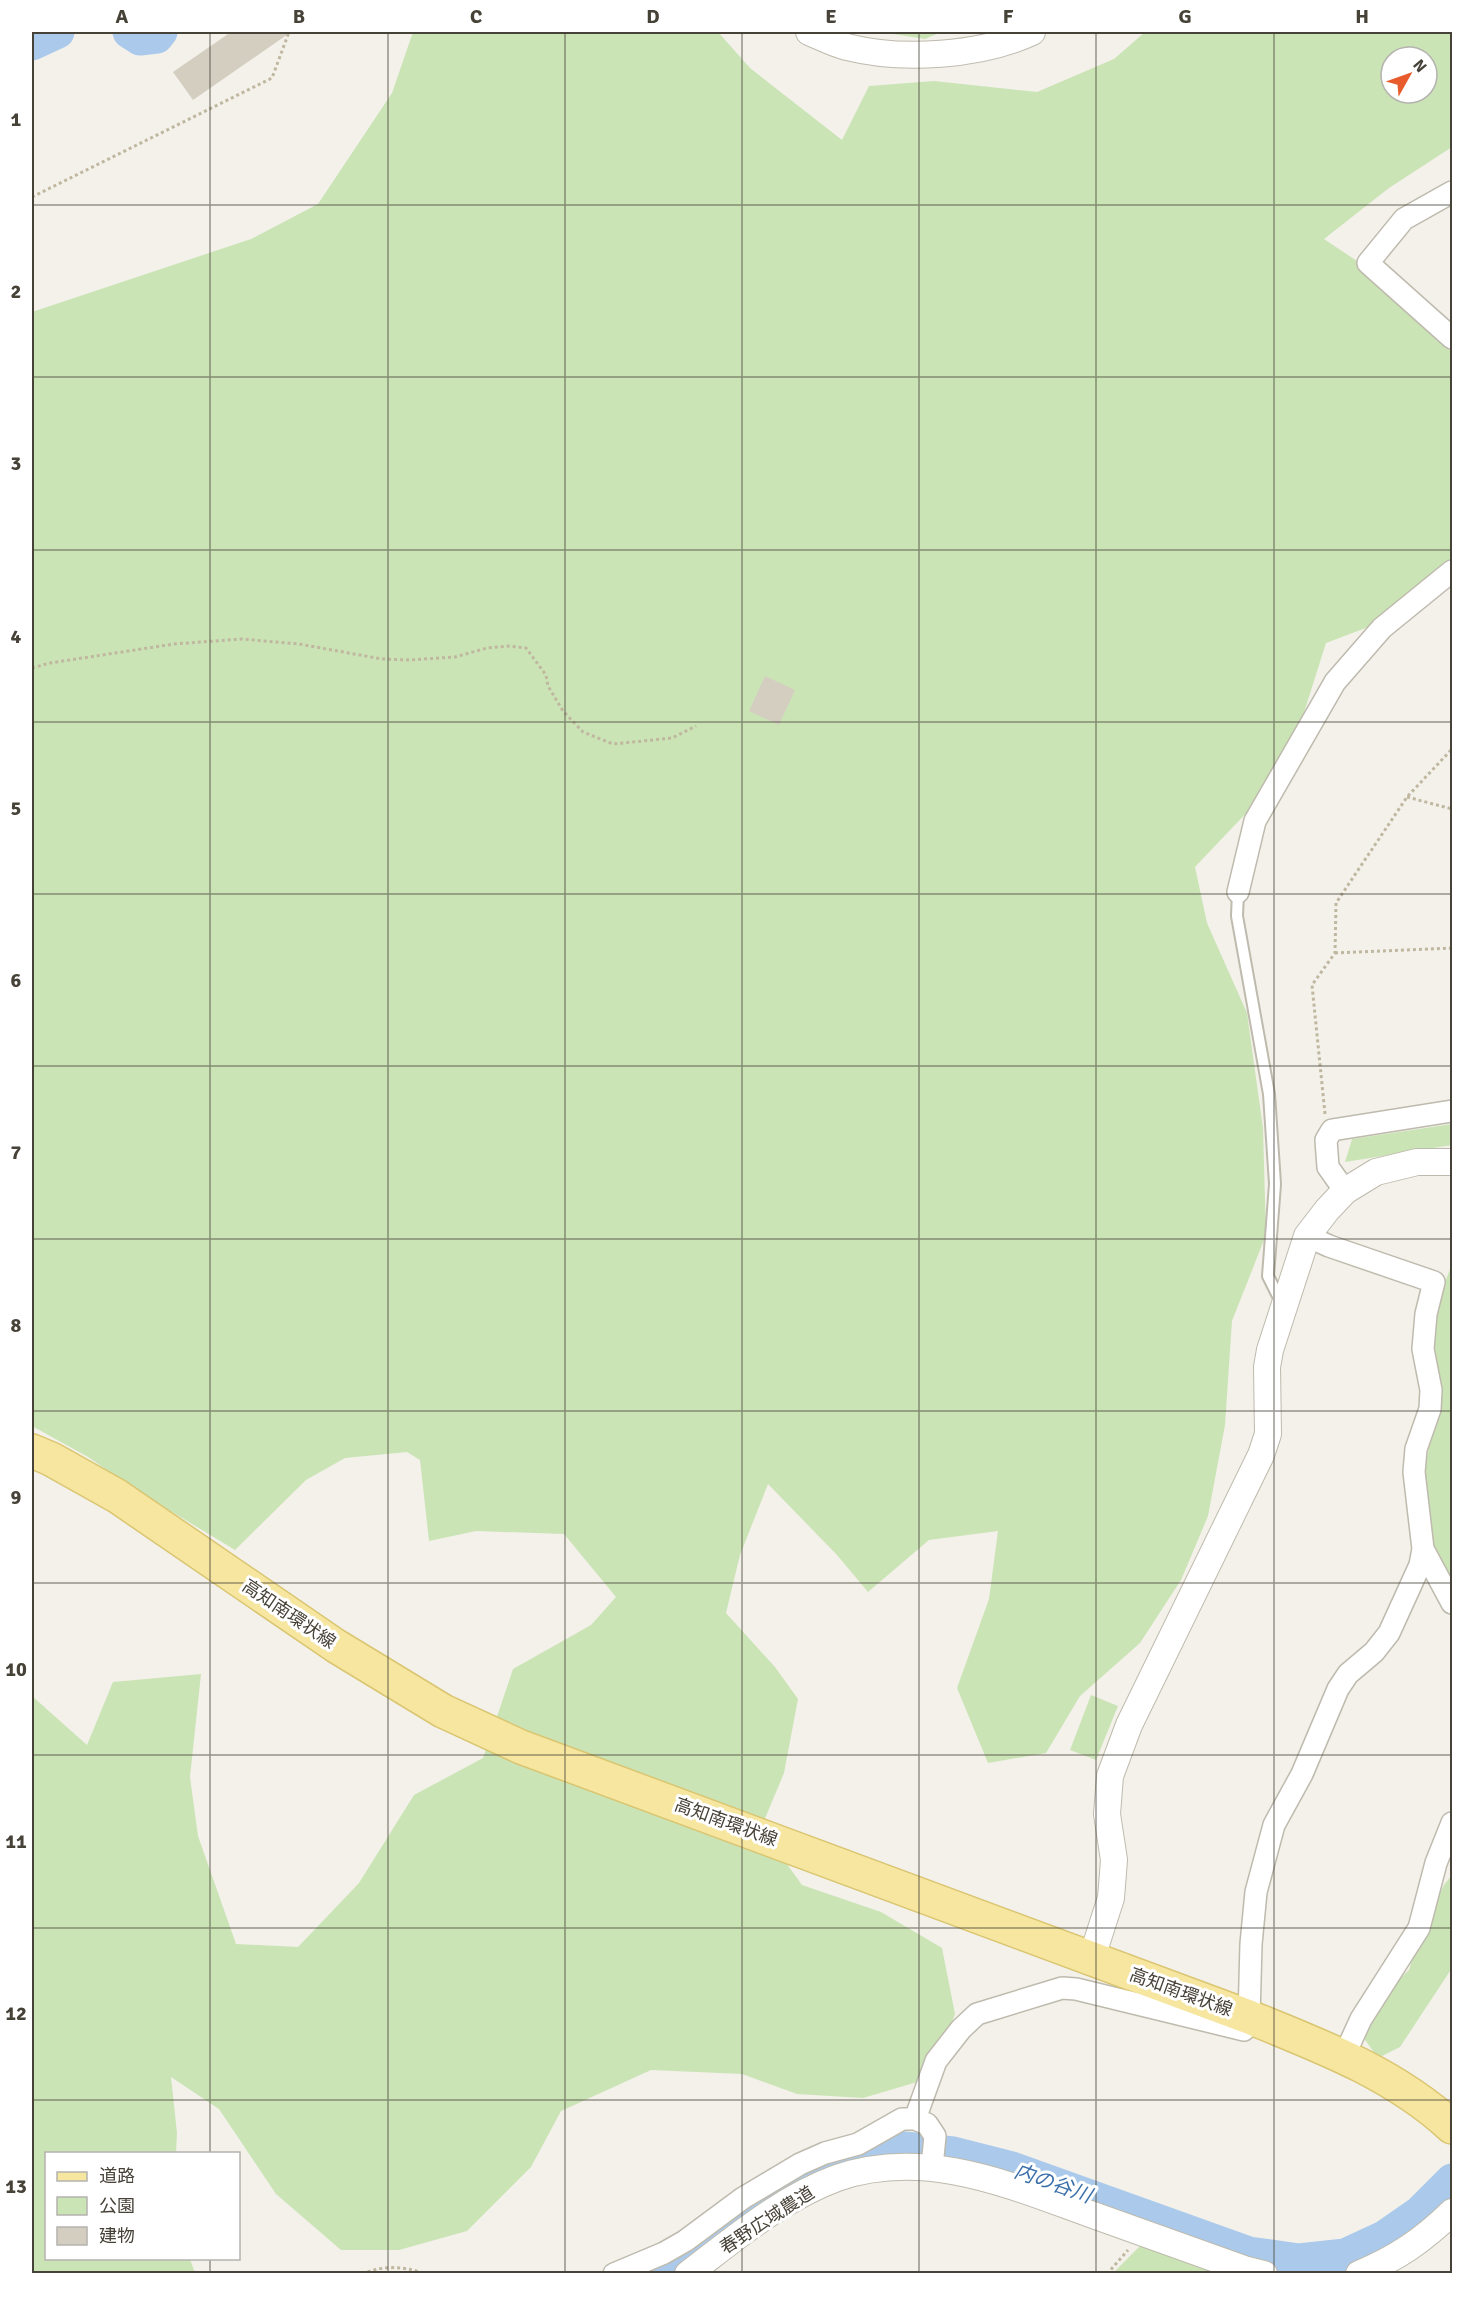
<svg xmlns="http://www.w3.org/2000/svg" width="1484" height="2305" viewBox="0 0 1484 2305" font-family="Signika,'Noto Sans JP',sans-serif">
  <rect width="100%" height="100%" fill="#f3f1ea"/>
  <path fill="#cbe4b6" fill-rule="evenodd" d="M 413,32 L 718,32 L 750,68 L 842,140 L 869,86 L 934,81 L 1037,92 L 1114,59 L 1145,32 L 1452,32 L 1452,147 L 1389,188 L 1324,239 L 1363,265 L 1452,347 L 1452,560 L 1371,626 L 1326,643 L 1301,722 L 1252,807 L 1195,867 L 1207,923 L 1247,1013 L 1263,1128 L 1266,1235 L 1232,1321 L 1225,1425 L 1208,1516 L 1181,1580 L 1140,1643 L 1080,1696 L 1046,1753 L 988,1763 L 957,1688 L 989,1599 L 998,1531 L 929,1540 L 868,1592 L 837,1555 L 768,1484 L 740,1555 L 726,1613 L 775,1667 L 798,1699 L 784,1773 L 761,1828 L 802,1885 L 881,1912 L 942,1948 L 955,2014 L 941,2052 L 924,2080 L 863,2098 L 797,2094 L 742,2074 L 651,2070 L 561,2111 L 531,2167 L 467,2231 L 399,2250 L 341,2250 L 276,2194 L 219,2109 L 171,2077 L 177,2133 L 176,2153 L 46,2154 L 46,2258 L 190,2259 L 195,2273 L 32,2273 L 32,1696 L 87,1745 L 113,1682 L 201,1674 L 190,1777 L 198,1836 L 236,1944 L 298,1947 L 359,1883 L 414,1795 L 483,1758 L 513,1669 L 591,1625 L 616,1597 L 564,1534 L 476,1531 L 429,1541 L 420,1460 L 407,1452 L 345,1458 L 306,1480 L 235,1550 L 136,1490 L 88,1457 L 32,1426 L 32,312 L 251,239 L 318,204 L 392,93 ZM 1391,57 L 1427,57 L 1427,93 L 1391,93 Z
    M 881,32 L 941,32 L 925,39 Z
    M 1452,1124 L 1452,1145 L 1345,1162 L 1352,1139 Z
    M 1452,1264 L 1452,1601 L 1433,1567 L 1420,1495 L 1438,1400 L 1433,1314 Z
    M 1091,1695 L 1118,1706 L 1096,1760 L 1070,1750 Z
    M 1452,1875 L 1452,1968 L 1400,2047 L 1378,2058 L 1363,2037 L 1375,2002 L 1409,1970 L 1422,1928 L 1444,1885 Z
    M 1140,2246 L 1215,2270 L 1221,2274 L 1112,2274 Z"/>
  <g fill="none" stroke-linecap="round" stroke-linejoin="round">
    <path stroke="#abcaeb" stroke-width="33" d="M 129,32 L 140,39 L 157,37 L 161,32
      M 32,44 L 58,32
      M 656,2274 L 692,2253 L 777,2188 L 832,2163 L 895,2147 L 953,2153 L 1012,2168 L 1249,2253 L 1299,2260 L 1345,2255 L 1384,2237 L 1420,2212 L 1452,2180"/>
  </g>
  <path fill="#d4cec0" d="M 231,32 L 291,32 L 193,100 L 173,72 Z
    M 765,676 L 795,690 L 779,725 L 749,711 Z"/>
  <g fill="none" stroke-linecap="round" stroke-linejoin="round">
    <g stroke="#bebaad" stroke-width="14">
      <path id="service" d="M 1238,892 L 1237,916 L 1269,1094 L 1275,1184 L 1268,1276 L 1281,1302"/>
    </g>
    <g stroke="#bebaad" stroke-width="24">
      <path id="minor" d="M 1452,192 L 1404,219 L 1368,263 L 1452,338
        M 1238,892 L 1255,821 L 1335,682 L 1382,628 L 1452,571
        M 1345,1191 L 1328,1167 L 1326,1140 L 1332,1130 L 1452,1111
        M 1423,1549 L 1452,1603
        M 1344,2056 L 1361,2019 L 1419,1928 L 1436,1863 L 1452,1823
        M 915,2119 L 936,2061 L 961,2029 L 977,2014 L 1062,1988 L 1076,1989 L 1244,2030 L 1249,2017 L 1251,1944 L 1256,1892 L 1274,1825 L 1302,1774 L 1338,1689 L 1348,1674 L 1374,1652 L 1389,1633 L 1420,1565 L 1423,1549 L 1414,1472 L 1416,1449 L 1430,1409 L 1431,1390 L 1423,1349 L 1426,1314 L 1434,1282 L 1329,1246 L 1307,1236
        M 614,2274 L 664,2253 L 685,2241 L 743,2198 L 800,2164 L 825,2153 L 858,2144 L 902,2119 L 915,2119 L 927,2124 L 935,2136 L 932,2167"/>
    </g>
    <g stroke="#bebaad" stroke-width="28">
      <path id="tertiary" d="M 809,32 C 821,37 834,44 847,47 C 902,61 981,56 1032,32
        M 1091,1960 L 1111,1898 L 1114,1860 L 1107,1814 L 1110,1776 L 1129,1725 L 1261,1455 L 1268,1434 L 1267,1367 L 1270,1350 L 1307,1236 L 1327,1210 L 1345,1191 L 1376,1172 L 1417,1162 L 1452,1162
        M 688,2274 C 734,2239 782,2198 837,2178 C 925,2147 1012,2186 1093,2215 C 1144,2233 1194,2251 1244,2269 L 1264,2274
        M 1359,2274 C 1397,2258 1422,2241 1452,2212"/>
    </g>
    <g stroke="#dac571" stroke-width="36">
      <path id="primary" d="M 32,1451 L 51,1459 L 117,1496 L 336,1646 L 443,1711 L 521,1747 L 1249,2017 C 1321,2046 1395,2074 1452,2127"/>
    </g>
    <path stroke="#bfb79f" stroke-width="3" stroke-dasharray="3 3" stroke-linecap="butt" d="M 32,197 L 272,78 L 289,32 L 319,32
      M 32,668 L 50,663 L 174,644 L 242,639 L 299,644 L 382,659 L 410,660 L 455,657 L 487,648 L 509,646 L 526,648 L 546,675 L 548,686 L 563,711 L 583,732 L 613,744 L 672,738 L 696,726
      M 1407,797 L 1452,809
      M 1335,953 L 1452,948
      M 1325,1114 L 1312,985 L 1335,953 L 1336,903 L 1407,797 L 1452,749
      M 362,2274 C 384,2265 403,2266 426,2274
      M 1107,2274 L 1128,2250"/>
    <use href="#service" stroke="#fff" stroke-width="10"/>
    <use href="#minor" stroke="#fff" stroke-width="21"/>
    <use href="#tertiary" stroke="#fff" stroke-width="26"/>
    <use href="#primary" stroke="#f6e6a0" stroke-width="33"/>
  </g>
  <path fill="none" stroke="#474238" stroke-width="1.5" stroke-opacity="0.55" d="M 210,32 L 210,2154M 388,32 L 388,2274M 565,32 L 565,2274M 742,32 L 742,2274M 919,32 L 919,2274M 1096,32 L 1096,2274M 1274,32 L 1274,2274M 32,205 L 1452,205M 32,377 L 1452,377M 32,550 L 1452,550M 32,722 L 1452,722M 32,894 L 1452,894M 32,1066 L 1452,1066M 32,1239 L 1452,1239M 32,1411 L 1452,1411M 32,1583 L 1452,1583M 32,1755 L 1452,1755M 32,1928 L 1452,1928M 32,2100 L 1452,2100M 210,2258 L 210,2274"/>
  <g text-anchor="middle" stroke-width="6" stroke-linejoin="round" paint-order="stroke">
    <g font-size="18" fill="#474238" stroke="#fff">
      <text transform="translate(289 1614) rotate(34)" y="6">高知南環状線</text>
      <text transform="translate(726 1822) rotate(20)" y="6">高知南環状線</text>
      <text transform="translate(1181 1992) rotate(20)" y="6">高知南環状線</text>
      <text transform="translate(767 2220) rotate(-33)" y="6">春野広域農道</text>
    </g>
    <g font-size="20" font-style="italic" fill="#3a6faa" stroke="#fff">
      <text transform="translate(1053 2183) rotate(19)" y="7">内の谷川</text>
    </g>
  </g>
  <rect width="1484" height="2305" fill="none" stroke="#ffffff" stroke-width="66"/>
  <rect x="45" y="2152" width="195" height="108" fill="#ffffff" stroke="#b5b3af" stroke-width="1.5"/>
  <rect x="57" y="2172" width="30" height="9" fill="#f6e6a0" stroke="#b5b3af" stroke-width="1.5"/>
  <text x="99" y="2182" font-size="18" fill="#474238">道路</text>
  <rect x="57" y="2197" width="30" height="18" fill="#cbe4b6" stroke="#b5b3af" stroke-width="1.5"/>
  <text x="99" y="2212" font-size="18" fill="#474238">公園</text>
  <rect x="57" y="2227" width="30" height="18" fill="#d4cec0" stroke="#b5b3af" stroke-width="1.5"/>
  <text x="99" y="2242" font-size="18" fill="#474238">建物</text>
  <g transform="translate(1409 75) rotate(50)"><circle r="28" fill="#ffffff" stroke="#b5b3af" stroke-width="1.5"/>
  <path d="M0-4.5L10 22L0 15L-10 22Z" fill="#e85b2c"/>
  <text y="-9" font-size="16" font-weight="bold" text-anchor="middle" fill="#474238">N</text>
  </g>
  <rect x="33" y="33" width="1418" height="2239" fill="none" stroke="#474238" stroke-width="2"/>
  <g font-size="20" text-anchor="middle" font-weight="bold" fill="#474238">
    <text x="122" y="23">A</text>
    <text x="299" y="23">B</text>
    <text x="476" y="23">C</text>
    <text x="653" y="23">D</text>
    <text x="831" y="23">E</text>
    <text x="1008" y="23">F</text>
    <text x="1185" y="23">G</text>
    <text x="1362" y="23">H</text>
    <text x="16" y="126">1</text>
    <text x="16" y="298">2</text>
    <text x="16" y="470">3</text>
    <text x="16" y="643">4</text>
    <text x="16" y="815">5</text>
    <text x="16" y="987">6</text>
    <text x="16" y="1159">7</text>
    <text x="16" y="1332">8</text>
    <text x="16" y="1504">9</text>
    <text x="16" y="1676">10</text>
    <text x="16" y="1848">11</text>
    <text x="16" y="2020">12</text>
    <text x="16" y="2193">13</text>
  </g>
</svg>
